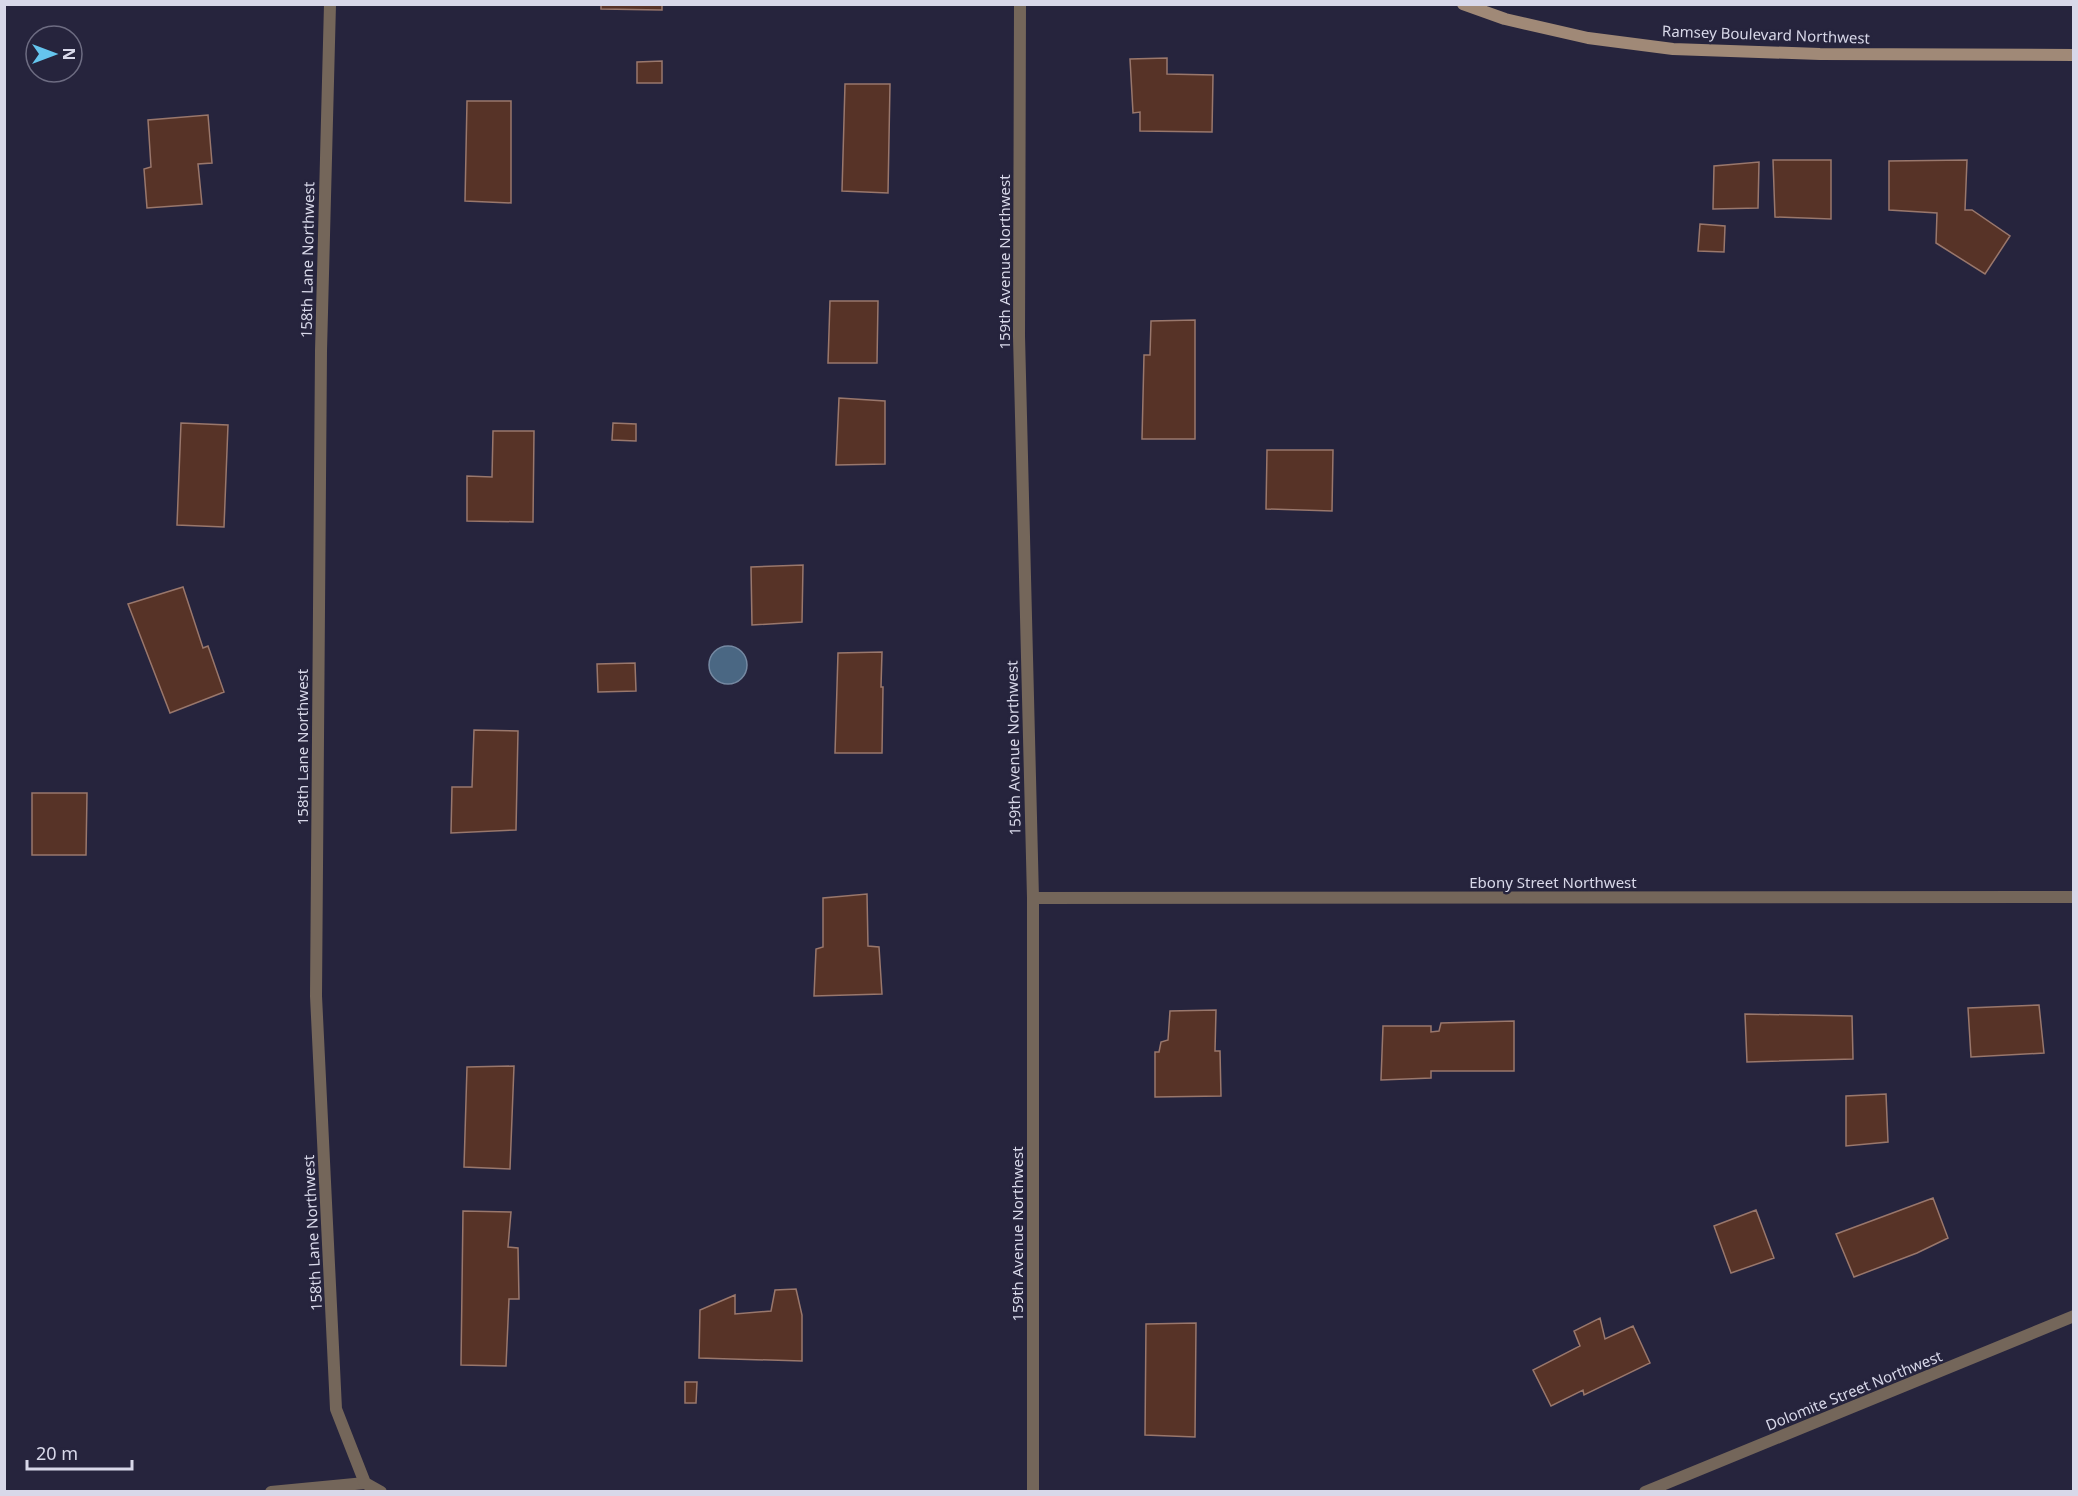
<svg xmlns="http://www.w3.org/2000/svg" width="2078" height="1496" viewBox="0 0 2078 1496" font-family="'Noto Sans',sans-serif">
  <rect width="100%" height="100%" fill="#26243d"/>
  <path fill="#4a6783" stroke="#7589a2" stroke-width="1.5" d="M709 665a19 19 0 1 1 38 0a19 19 0 1 1-38 0Z"/>
  <path fill="#573327" stroke="#99776c" stroke-width="1.5" d="M 601,4 L 662,4 L 662,10 L 601,9 Z
    M 1167,58 L 1167,74 L 1213,75 L 1212,132 L 1140,131 L 1140,112 L 1133,113 L 1130,59 Z
    M 662,61 L 662,83 L 637,83 L 637,62 Z
    M 845,84 L 890,84 L 888,193 L 842,191 Z
    M 467,101 L 511,101 L 511,203 L 465,201 Z
    M 208,115 L 212,163 L 198,164 L 202,204 L 147,208 L 144,169 L 151,167 L 148,120 Z
    M 1773,160 L 1831,160 L 1831,219 L 1775,217 Z
    M 1967,160 L 1965,210 L 1972,210 L 2010,236 L 1985,274 L 1936,243 L 1937,213 L 1889,210 L 1889,161 Z
    M 1759,162 L 1758,208 L 1713,209 L 1714,166 Z
    M 1700,224 L 1725,226 L 1724,252 L 1698,251 Z
    M 830,301 L 878,301 L 877,363 L 828,363 Z
    M 1195,320 L 1195,439 L 1142,439 L 1144,355 L 1150,355 L 1151,321 Z
    M 839,398 L 885,401 L 885,464 L 836,465 Z
    M 181,423 L 228,425 L 224,527 L 177,525 Z
    M 613,423 L 636,424 L 636,441 L 612,440 Z
    M 493,431 L 534,431 L 533,522 L 467,521 L 467,476 L 492,477 Z
    M 1267,450 L 1333,450 L 1332,511 L 1266,509 Z
    M 803,565 L 802,622 L 752,625 L 751,567 Z
    M 183,587 L 203,648 L 208,646 L 224,692 L 170,713 L 128,604 Z
    M 882,652 L 881,687 L 883,687 L 882,753 L 835,753 L 838,653 Z
    M 635,663 L 636,691 L 598,692 L 597,664 Z
    M 474,730 L 518,731 L 516,830 L 451,833 L 452,787 L 472,787 Z
    M 32,793 L 87,793 L 86,855 L 32,855 Z
    M 867,894 L 868,946 L 879,947 L 882,994 L 814,996 L 816,949 L 823,947 L 823,898 Z
    M 2039,1005 L 2044,1053 L 1971,1057 L 1968,1008 Z
    M 1216,1010 L 1215,1051 L 1220,1051 L 1221,1096 L 1155,1097 L 1155,1052 L 1159,1052 L 1161,1042 L 1168,1040 L 1170,1011 Z
    M 1745,1014 L 1852,1016 L 1853,1059 L 1747,1062 Z
    M 1514,1021 L 1514,1071 L 1431,1071 L 1431,1078 L 1381,1080 L 1383,1026 L 1431,1026 L 1431,1032 L 1439,1031 L 1441,1023 Z
    M 514,1066 L 510,1169 L 464,1167 L 467,1067 Z
    M 1886,1094 L 1888,1142 L 1846,1146 L 1846,1096 Z
    M 1933,1198 L 1948,1238 L 1917,1253 L 1854,1277 L 1836,1234 Z
    M 1756,1210 L 1774,1258 L 1731,1273 L 1714,1226 Z
    M 463,1211 L 511,1212 L 508,1247 L 518,1248 L 519,1299 L 509,1299 L 506,1366 L 461,1365 Z
    M 796,1289 L 802,1315 L 802,1361 L 699,1358 L 700,1310 L 735,1295 L 735,1314 L 771,1311 L 775,1290 Z
    M 1600,1318 L 1605,1339 L 1633,1326 L 1650,1363 L 1584,1395 L 1583,1390 L 1551,1406 L 1533,1370 L 1580,1346 L 1574,1331 Z
    M 1196,1323 L 1195,1437 L 1145,1435 L 1146,1324 Z
    M 685,1382 L 697,1382 L 696,1403 L 685,1403 Z"/>
  <g fill="none" stroke-linecap="round" stroke-linejoin="round">
    <path stroke="#74665a" stroke-width="12" d="M 271,1492 L 365,1483"/>
    <path stroke="#74665a" stroke-width="12" d="M 330,4 L 321,351 L 316,996 L 336,1409 L 365,1483 L 381,1492
      M 1020,4 L 1019,336 L 1033,898 L 1033,1492
      M 1033,898 L 2074,897
      M 1645,1492 L 2074,1316"/>
    <path stroke="#a08977" stroke-width="12" d="M 1463,4 L 1505,19 L 1588,38 L 1673,49 L 1820,54 L 2074,55"/>
  </g>
  <g text-anchor="middle" stroke-width="5" stroke-linejoin="round" paint-order="stroke">
    <g font-size="15" fill="#d8d8e9" stroke="#26243d">
      <text transform="translate(1766 35) rotate(2)" y="5">Ramsey Boulevard Northwest</text>
      <text transform="translate(308 260) rotate(-89)" y="5">158th Lane Northwest</text>
      <text transform="translate(1005 262) rotate(-90)" y="5">159th Avenue Northwest</text>
      <text transform="translate(303 747) rotate(-90)" y="5">158th Lane Northwest</text>
      <text transform="translate(1014 748) rotate(-91)" y="5">159th Avenue Northwest</text>
      <text x="1553" y="888">Ebony Street Northwest</text>
      <text transform="translate(313 1233) rotate(-93)" y="5">158th Lane Northwest</text>
      <text transform="translate(1018 1234) rotate(-90)" y="5">159th Avenue Northwest</text>
      <text transform="translate(1854 1391) rotate(-22)" y="5">Dolomite Street Northwest</text>
    </g>
  </g>
  <rect width="2078" height="1496" fill="none" stroke="#d8d8e9" stroke-width="12"/>
  <g transform="translate(54 54) rotate(90)"><circle r="28" fill="#26243d" stroke="#6d6c82" stroke-width="1.5"/>
  <path d="M0-4.5L10 22L0 15L-10 22Z" fill="#65c5ee"/>
  <text y="-9" font-size="16" font-weight="bold" text-anchor="middle" fill="#d8d8e9">N</text>
  </g>
  <path d="M27 1460v9h105v-9" fill="none" stroke="#d8d8e9" stroke-width="3"/>
  <text x="36" y="1460" font-size="18" fill="#d8d8e9" stroke="#26243d" stroke-width="4.5" paint-order="stroke">20 m</text>
</svg>
